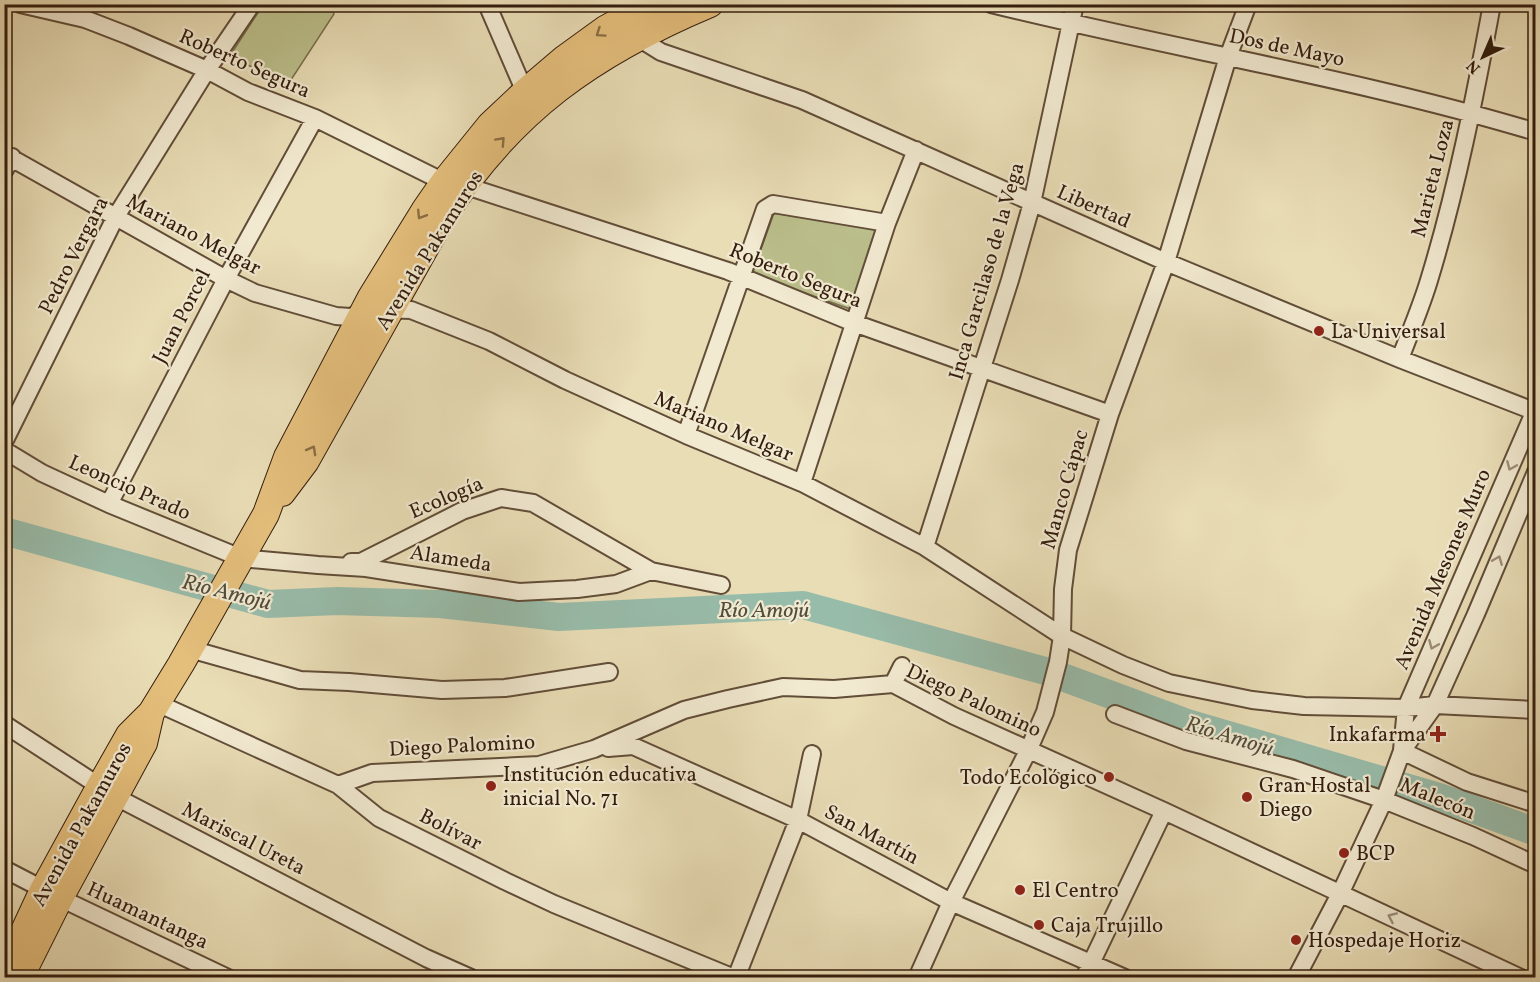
<svg xmlns="http://www.w3.org/2000/svg" width="1540" height="982" viewBox="0 0 1540 982" font-family="Vollkorn,serif">
  <rect width="100%" height="100%" fill="#e9ddb6"/>
  <filter id="stains"><feTurbulence type="fractalNoise" baseFrequency=".00333" numOctaves="4"/><feColorMatrix values="0 0 0 0 .2 0 0 0 0 .09 0 0 0 0 .02 0 0 0 .5 -.17"/></filter>
  <radialGradient id="worn" r=".72"><stop offset=".6" stop-color="#630" stop-opacity="0"/><stop offset="1" stop-color="#630" stop-opacity=".3"/></radialGradient>
  <path fill="#bbbf8b" stroke="#786e4c" stroke-width="1.5" d="M 263,5 L 329,5 L 334,14 L 287,86 L 235,58 L 233,51 Z
    M 774,213 L 877,229 L 850,309 L 752,274 Z"/>
  <g fill="none" stroke-linecap="round" stroke-linejoin="round">
    <path stroke="#98bcaa" stroke-width="28" d="M 4,531 L 268,604 L 337,601 L 440,604 L 559,617 L 803,605 L 1049,672 L 1187,723 L 1439,797 L 1536,832"/>
    <g stroke="#614d38" stroke-width="20">
      <path id="minor" d="M 20,4 L 85,19 L 129,36 L 207,70 L 248,92 L 315,118 L 444,182
        M 487,4 L 525,92
        M 991,4 C 1172,49 1357,78 1536,132
        M 637,37 L 661,52 L 802,100 L 1166,262 L 1400,359 L 1536,412
        M 4,154 L 226,279 L 255,293 L 336,316 L 350,317 L 379,309 L 411,310 L 489,341 L 565,380 L 686,435 L 802,483 L 925,547 L 1062,636 L 1123,665 L 1169,683 L 1252,700 L 1304,706 L 1406,708 L 1435,705 L 1536,710
        M 4,171 L 12,157
        M 463,185 L 728,271 L 854,323 L 1110,414
        M 1400,359 C 1410,332 1422,305 1430,277 C 1457,188 1475,96 1492,4
        M 686,435 L 765,209 L 773,204 L 887,223
        M 4,442 L 115,218 L 207,70 L 252,4
        M 4,450 L 42,473 L 109,504 L 241,558 L 318,565 L 366,568 L 519,592 L 577,589 L 616,584 L 651,571
        M 802,483 L 887,223 L 916,150
        M 109,504 L 226,279 L 315,118
        M 925,547 L 1010,280 L 1032,203 L 1075,4
        M 351,562 L 361,562 L 462,511 L 501,498 L 533,503 L 651,571 L 721,585
        M 190,649 L 300,680 L 349,682 L 442,690 L 505,688 L 609,672
        M 893,684 L 902,666
        M 157,703 L 338,785 L 379,818 L 505,881 L 554,904 L 734,978
        M 1115,714 L 1186,741 L 1293,769 L 1384,800 L 1473,836 L 1536,865
        M 4,724 L 116,797 L 426,958 L 471,978
        M 608,748 L 633,746 L 798,820 L 951,902 L 1125,978
        M 1402,750 L 1406,708 L 1536,408
        M 1402,751 L 1467,782 L 1536,804
        M 338,785 L 372,773 L 539,765 L 594,749 L 684,710 L 728,699 L 783,687 L 834,689 L 893,684 L 954,716 L 1164,811 L 1521,978
        M 4,869 L 60,898 L 228,978
        M 736,978 L 798,820 L 812,754
        M 917,978 L 951,902 L 1028,751 L 1045,712 L 1058,662 L 1062,636 L 1063,589 L 1068,550 L 1110,414 L 1166,262 L 1228,57 L 1248,4
        M 1084,978 L 1164,811
        M 1296,978 L 1340,894 L 1384,800 L 1402,751 L 1435,705 L 1476,614 L 1536,472"/>
    </g>
    <g stroke="#341d0e" stroke-width="28">
      <path id="highway" d="M 282,493 L 306,461 L 441,220 C 510,111 593,53 710,4
        M 151,713 L 181,664 L 266,514 L 287,457 L 371,297 L 424,211 L 444,182 L 490,125 L 525,92 L 565,58 L 605,29 L 651,4
        M 4,974 L 43,890 L 100,786 L 129,735 L 151,713 L 144,743 L 60,898 L 20,978"/>
    </g>
    <use href="#minor" stroke="#f1e9d0" stroke-width="16"/>
    <use href="#highway" stroke="#e4be7b" stroke-width="26"/>
  </g>
  <defs><path id="oneway-chevron" d="M-2-3.5L2.5 0L-2 3.5" fill="none" stroke-width="1.6" stroke-linecap="round" stroke-linejoin="round" transform="scale(1.5)"/></defs>
  <g stroke="#8c6e44">
    <use href="#oneway-chevron" transform="translate(600 33) rotate(146)"/>
    <use href="#oneway-chevron" transform="translate(501 141) rotate(-47)"/>
    <use href="#oneway-chevron" transform="translate(421 215) rotate(122)"/>
    <use href="#oneway-chevron" transform="translate(312 450) rotate(-61)"/>
  </g>
  <g stroke="#9c8d79">
    <use href="#oneway-chevron" transform="translate(1511 466) rotate(113)"/>
    <use href="#oneway-chevron" transform="translate(1498 560) rotate(-68)"/>
    <use href="#oneway-chevron" transform="translate(1433 645) rotate(113)"/>
    <use href="#oneway-chevron" transform="translate(1392 917) rotate(-156)"/>
  </g>
  <g fill="#8f2418" stroke="#f1e9d0" stroke-width="2">
    <circle cx="1319" cy="331" r="6"/>
    <path d="M1435 725h6v6h6v6h-6v6h-6v-6h-6v-6h6z"/>
    <circle cx="1109" cy="777" r="6"/>
    <circle cx="491" cy="786" r="6"/>
    <circle cx="1247" cy="797" r="6"/>
    <circle cx="1344" cy="853" r="6"/>
    <circle cx="1020" cy="890" r="6"/>
    <circle cx="1039" cy="925" r="6"/>
    <circle cx="1296" cy="940" r="6"/>
  </g>
  <g text-anchor="middle" stroke-width="4.5" stroke-linejoin="round" paint-order="stroke">
    <g font-size="21" fill="#341d0e" stroke="#f1e9d0">
      <text transform="translate(1287 47) rotate(12)" y="7">Dos de Mayo</text>
      <text transform="translate(245 63) rotate(24)" y="7">Roberto Segura</text>
      <text transform="translate(1432 178) rotate(-76)" y="7">Marieta Loza</text>
      <text transform="translate(1094 206) rotate(24)" y="7">Libertad</text>
      <text transform="translate(194 234) rotate(28)" y="7">Mariano Melgar</text>
      <text transform="translate(429 250) rotate(-58)" y="7">Avenida Pakamuros</text>
      <text transform="translate(73 255) rotate(-63)" y="7">Pedro Vergara</text>
      <text transform="translate(986 271) rotate(-74)" y="7">Inca Garcilaso de la Vega</text>
      <text transform="translate(796 275) rotate(22)" y="7">Roberto Segura</text>
      <text transform="translate(181 316) rotate(-63)" y="7">Juan Porcel</text>
      <text transform="translate(724 426) rotate(23)" y="7">Mariano Melgar</text>
      <text transform="translate(130 487) rotate(24)" y="7">Leoncio Prado</text>
      <text transform="translate(1064 489) rotate(-74)" y="7">Manco Cápac</text>
      <text transform="translate(446 497) rotate(-23)" y="7">Ecología</text>
      <text transform="translate(451 558) rotate(9)" y="7">Alameda</text>
      <text transform="translate(1442 569) rotate(-67)" y="7">Avenida Mesones Muro</text>
      <text transform="translate(974 700) rotate(25)" y="7">Diego Palomino</text>
      <text transform="translate(462 745) rotate(-3)" y="7">Diego Palomino</text>
      <text transform="translate(1438 798) rotate(22)" y="7">Malecón</text>
      <text transform="translate(81 824) rotate(-61)" y="7">Avenida Pakamuros</text>
      <text transform="translate(451 829) rotate(27)" y="7">Bolívar</text>
      <text transform="translate(872 834) rotate(28)" y="7">San Martín</text>
      <text transform="translate(244 838) rotate(27)" y="7">Mariscal Ureta</text>
      <text transform="translate(148 915) rotate(25)" y="7">Huamantanga</text>
    </g>
    <g font-size="21" fill="#341d0e" stroke="#f1e9d0" text-anchor="start">
      <text x="1331" y="338">La Universal</text>
      <text x="1426" y="741" text-anchor="end">Inkafarma</text>
      <text x="503" y="781">Institución educativa<tspan x="503" dy="24">inicial No. 71</tspan></text>
      <text x="1097" y="784" text-anchor="end">Todo Ecológico</text>
      <text x="1259" y="792">Gran Hostal<tspan x="1259" dy="24">Diego</tspan></text>
      <text x="1356" y="860">BCP</text>
      <text x="1032" y="897">El Centro</text>
      <text x="1051" y="932">Caja Trujillo</text>
      <text x="1308" y="947">Hospedaje Horiz</text>
    </g>
    <g font-size="22" font-style="italic" fill="#524d3d" stroke="#f1e9d0">
      <text transform="translate(227 591) rotate(14)" y="8">Río Amojú</text>
      <text x="764" y="617">Río Amojú</text>
      <text transform="translate(1230 735) rotate(17)" y="8">Río Amojú</text>
    </g>
  </g>
  <rect width="1540" height="982" fill="none" stroke="#e9ddb6" stroke-width="24"/>
  <rect x="6" y="6" width="1528" height="970" fill="none" stroke="#341d0e" stroke-width="3"/>
  <rect x="12" y="12" width="1516" height="958" fill="none" stroke="#341d0e" stroke-width="1.5"/>
  <g transform="translate(1483 57) rotate(224)" stroke="#f1e9d0" stroke-width="4.5" paint-order="stroke">
  <path d="M0-4.5L10 22L0 15L-10 22Z" fill="#341d0e"/>
  <text y="-9" font-size="16" font-weight="bold" text-anchor="middle" fill="#341d0e">N</text>
  </g>
  <rect width="100%" height="100%" filter="url(#stains)"/>
  <rect width="100%" height="100%" fill="url(#worn)"/>
</svg>
